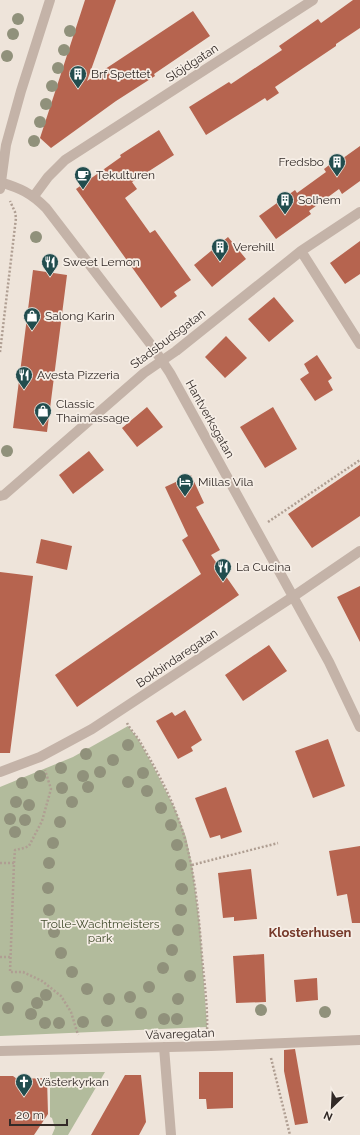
<svg xmlns="http://www.w3.org/2000/svg" width="360" height="1135" viewBox="0 0 360 1135" font-family="Raleway,sans-serif">
  <rect width="100%" height="100%" fill="#eee4da"/>
  <path fill="#b2bb9c" d="M 128,726 L 138,739 L 152,764 L 175,809 L 186,837 L 192,865 L 200,927 L 207,1027 L 0,1036 L 0,787 L 73,757 Z
    M 50,1072 L 105,1072 L 68,1135 L 52,1135 L 55,1128 L 52,1118 L 50,1117 Z"/>
  <path fill="#b6644f" d="M 85,0 L 116,0 L 87,81 L 193,11 L 210,36 L 154,74 L 155,76 L 116,101 L 51,148 L 40,138 Z
    M 353,0 L 360,0 L 360,28 L 336,44 L 336,46 L 275,87 L 279,93 L 267,101 L 265,98 L 206,135 L 189,107 L 229,82 L 231,84 L 282,50 L 279,46 L 318,19 L 321,23 Z
    M 159,130 L 174,155 L 132,182 L 137,189 L 125,198 L 150,233 L 155,230 L 191,280 L 174,292 L 177,296 L 161,308 L 76,189 L 121,157 L 120,155 Z
    M 360,146 L 360,181 L 342,194 L 339,189 L 309,211 L 311,214 L 276,239 L 259,216 L 295,190 L 297,193 L 326,172 L 324,169 L 337,159 L 339,161 Z
    M 228,237 L 246,259 L 212,287 L 194,265 Z
    M 360,241 L 360,274 L 345,284 L 330,263 Z
    M 33,270 L 67,275 L 47,432 L 13,428 Z
    M 274,297 L 294,321 L 269,342 L 248,319 Z
    M 226,336 L 247,358 L 225,378 L 205,357 Z
    M 317,355 L 332,378 L 328,381 L 333,390 L 315,401 L 300,379 L 309,373 L 304,364 Z
    M 147,407 L 163,427 L 137,447 L 122,428 Z
    M 273,407 L 297,449 L 265,468 L 240,427 Z
    M 89,451 L 104,470 L 73,494 L 59,475 Z
    M 360,465 L 360,516 L 312,548 L 288,514 Z
    M 191,475 L 204,503 L 196,507 L 220,550 L 211,555 L 239,595 L 77,707 L 55,675 L 201,574 L 182,540 L 188,536 L 165,487 Z
    M 41,539 L 72,546 L 67,570 L 36,563 Z
    M 0,572 L 33,576 L 10,753 L 0,753 Z
    M 360,586 L 360,642 L 337,597 Z
    M 269,645 L 287,671 L 243,701 L 225,675 Z
    M 185,710 L 202,740 L 191,747 L 193,751 L 178,759 L 156,721 L 172,712 L 175,716 Z
    M 328,739 L 345,786 L 313,798 L 295,751 Z
    M 226,787 L 242,832 L 221,839 L 220,835 L 210,838 L 195,798 Z
    M 360,846 L 360,923 L 352,923 L 347,894 L 337,896 L 329,851 Z
    M 251,869 L 257,919 L 234,921 L 234,917 L 223,918 L 218,873 Z
    M 264,954 L 266,1002 L 236,1003 L 233,956 Z
    M 317,978 L 318,1000 L 296,1002 L 294,980 Z
    M 295,1049 L 308,1123 L 295,1125 L 284,1071 L 284,1050 Z
    M 199,1072 L 233,1072 L 233,1108 L 207,1109 L 206,1099 L 199,1099 Z
    M 125,1075 L 141,1075 L 146,1122 L 139,1135 L 91,1135 Z
    M 0,1076 L 13,1076 L 17,1079 L 47,1078 L 48,1114 L 34,1135 L 0,1135 Z"/>
  <g fill="none" stroke-linecap="round" stroke-linejoin="round">
    <path stroke="#af9e92" stroke-width="2.5" stroke-dasharray="2 2" stroke-linecap="butt" d="M 0,352 L 16,218 L 15,212 L 10,201
      M 268,522 L 360,460
      M 127,723 C 130,729 135,734 139,740 C 152,762 166,787 175,810 C 194,856 198,907 202,956 C 204,981 208,1007 207,1032
      M 0,863 L 14,863 L 10,972 L 23,972 L 42,981 L 61,996 L 71,1012 L 78,1035
      M 14,863 L 15,850 L 24,848 L 29,846 L 42,821 L 51,789 L 45,770
      M 192,865 L 278,843
      M 0,957 L 11,957
      M 271,1058 L 290,1135"/>
    <path stroke="#c4b3a8" stroke-width="10" d="M 0,182 C 20,188 31,193 46,208 L 152,346 L 170,373 L 329,662 L 360,727
      M 34,196 L 48,177 L 65,160 L 313,0
      M 301,251 L 360,344
      M 0,496 L 4,495 L 144,373 L 176,351 L 301,251 L 360,212
      M 0,772 L 40,757 L 92,729 L 294,596 L 360,551
      M 164,1047 L 171,1135
      M 0,1051 L 211,1046 L 360,1040"/>
    <path stroke="#c4b3a8" stroke-width="10" d="M 0,189 L 6,145 L 21,91 L 50,0"/>
  </g>
  <g fill="#90917b">
    <circle cx="18" cy="19" r="6"/>
    <circle cx="70" cy="31" r="6"/>
    <circle cx="13" cy="34" r="6"/>
    <circle cx="64" cy="50" r="6"/>
    <circle cx="7" cy="56" r="6"/>
    <circle cx="58" cy="68" r="6"/>
    <circle cx="52" cy="86" r="6"/>
    <circle cx="46" cy="104" r="6"/>
    <circle cx="40" cy="122" r="6"/>
    <circle cx="34" cy="141" r="6"/>
    <circle cx="36" cy="237" r="6"/>
    <circle cx="7" cy="451" r="6"/>
    <circle cx="128" cy="745" r="6"/>
    <circle cx="86" cy="754" r="6"/>
    <circle cx="113" cy="760" r="6"/>
    <circle cx="61" cy="768" r="6"/>
    <circle cx="100" cy="772" r="6"/>
    <circle cx="143" cy="773" r="6"/>
    <circle cx="40" cy="776" r="6"/>
    <circle cx="83" cy="776" r="6"/>
    <circle cx="128" cy="782" r="6"/>
    <circle cx="22" cy="783" r="6"/>
    <circle cx="88" cy="787" r="6"/>
    <circle cx="62" cy="788" r="6"/>
    <circle cx="147" cy="791" r="6"/>
    <circle cx="16" cy="802" r="6"/>
    <circle cx="72" cy="802" r="6"/>
    <circle cx="29" cy="805" r="6"/>
    <circle cx="161" cy="808" r="6"/>
    <circle cx="10" cy="819" r="6"/>
    <circle cx="25" cy="820" r="6"/>
    <circle cx="60" cy="822" r="6"/>
    <circle cx="171" cy="825" r="6"/>
    <circle cx="15" cy="832" r="6"/>
    <circle cx="53" cy="843" r="6"/>
    <circle cx="177" cy="845" r="6"/>
    <circle cx="49" cy="863" r="6"/>
    <circle cx="181" cy="865" r="6"/>
    <circle cx="48" cy="888" r="6"/>
    <circle cx="182" cy="889" r="6"/>
    <circle cx="49" cy="910" r="6"/>
    <circle cx="181" cy="910" r="6"/>
    <circle cx="178" cy="930" r="6"/>
    <circle cx="54" cy="932" r="6"/>
    <circle cx="172" cy="950" r="6"/>
    <circle cx="61" cy="953" r="6"/>
    <circle cx="163" cy="968" r="6"/>
    <circle cx="72" cy="972" r="6"/>
    <circle cx="190" cy="976" r="6"/>
    <circle cx="17" cy="987" r="6"/>
    <circle cx="149" cy="987" r="6"/>
    <circle cx="87" cy="989" r="6"/>
    <circle cx="46" cy="995" r="6"/>
    <circle cx="130" cy="997" r="6"/>
    <circle cx="109" cy="999" r="6"/>
    <circle cx="178" cy="999" r="6"/>
    <circle cx="37" cy="1003" r="6"/>
    <circle cx="8" cy="1008" r="6"/>
    <circle cx="261" cy="1010" r="6"/>
    <circle cx="325" cy="1012" r="6"/>
    <circle cx="141" cy="1013" r="6"/>
    <circle cx="31" cy="1014" r="6"/>
    <circle cx="164" cy="1019" r="6"/>
    <circle cx="177" cy="1019" r="6"/>
    <circle cx="107" cy="1021" r="6"/>
    <circle cx="83" cy="1022" r="6"/>
    <circle cx="45" cy="1023" r="6"/>
    <circle cx="59" cy="1023" r="6"/>
  </g>
  <defs>
    <g id="building-pin" transform="scale(0.9)"><path d="M0 17L-7.5 6A9.5 9.5 0 1 1 7.5 6Z" fill="#224d4e" stroke="#f6eee6"/><path d="M-4-6H4V6H1V3H-1V6H-4ZM-2.5-4.3h1.7v1.8h-1.7ZM.8-4.3h1.7v1.8H.8ZM-2.5-1h1.7V.8h-1.7ZM.8-1h1.7V.8H.8Z" fill="#fff"/></g>
    <g id="cafe-pin" transform="scale(0.9)"><path d="M0 17L-7.5 6A9.5 9.5 0 1 1 7.5 6Z" fill="#224d4e" stroke="#f6eee6"/><path d="M-5.5-4.5H6V0H3Q3 3.5 0 3.5H-2.5Q-5.5 3.5-5.5 0ZM3-3.2v2h1.7v-2ZM-6 4.5H4V6H-6Z" fill="#fff"/></g>
    <g id="restaurant-pin" transform="scale(0.9)"><path d="M0 17L-7.5 6A9.5 9.5 0 1 1 7.5 6Z" fill="#224d4e" stroke="#f6eee6"/><path d="M-5-6h1v4h1v-4h1v4h1v-4h1v5L-1.5 .5V6h-2V.5L-5-1ZM5-6V6H3V1.5H1.5Q1.5-4 5-6Z" fill="#fff"/></g>
    <g id="shop-pin" transform="scale(0.9)"><path d="M0 17L-7.5 6A9.5 9.5 0 1 1 7.5 6Z" fill="#224d4e" stroke="#f6eee6"/><path d="M-5-2.5h2.3a2.7 3.5 0 0 1 5.4 0H5L5.5 6h-11ZM-1.5-2.5h3a1.5 2.3 0 0 0-3 0Z" fill="#fff"/></g>
    <g id="hotel-pin" transform="scale(0.9)"><path d="M0 17L-7.5 6A9.5 9.5 0 1 1 7.5 6Z" fill="#224d4e" stroke="#f6eee6"/><path d="M-6-4.5h1.5V1H6V5H4.5V3h-9V5H-6ZM-4 0a1.8 1.8 0 1 1 3.6 0ZM.5 0V-2.5h3Q6-2.5 6 0Z" fill="#fff"/></g>
    <g id="church-pin" transform="scale(0.9)"><path d="M0 17L-7.5 6A9.5 9.5 0 1 1 7.5 6Z" fill="#224d4e" stroke="#f6eee6"/><path d="M-1.2-6h2.4v3.5h3.3v2.4h-3.3V6h-2.4V-.1h-3.3v-2.4h3.3Z" fill="#fff"/></g>
  </defs>
  <g fill-rule="evenodd">
    <use href="#building-pin" x="78" y="74"/>
    <use href="#building-pin" x="337" y="162"/>
    <use href="#cafe-pin" x="83" y="175"/>
    <use href="#building-pin" x="285" y="200"/>
    <use href="#building-pin" x="220" y="247"/>
    <use href="#restaurant-pin" x="50" y="262"/>
    <use href="#shop-pin" x="32" y="316"/>
    <use href="#restaurant-pin" x="24" y="375"/>
    <use href="#shop-pin" x="43" y="411"/>
    <use href="#hotel-pin" x="185" y="482"/>
    <use href="#restaurant-pin" x="223" y="567"/>
    <use href="#church-pin" x="24" y="1082"/>
  </g>
  <g text-anchor="middle" stroke-width="3.5" stroke-linejoin="round" paint-order="stroke">
    <g font-size="12" fill="#322a27" stroke="#f6eee6">
      <text transform="translate(192 63) rotate(-33)" y="4">Slöjdgatan</text>
      <text transform="translate(168 339) rotate(-37)" y="4">Stadsbudsgatan</text>
      <text transform="translate(210 419) rotate(61)" y="4">Hantverksgatan</text>
      <text transform="translate(177 658) rotate(-34)" y="4">Bokbindaregatan</text>
      <text transform="translate(180 1034) rotate(-2)" y="4">Vävaregatan</text>
    </g>
    <g font-size="12" fill="#322a27" stroke="#f6eee6" text-anchor="start">
      <text x="91" y="78">Brf Spettet</text>
      <text x="324" y="166" text-anchor="end">Fredsbo</text>
      <text x="96" y="179">Tekulturen</text>
      <text x="298" y="204">Solhem</text>
      <text x="233" y="251">Verehill</text>
      <text x="63" y="266">Sweet Lemon</text>
      <text x="45" y="320">Salong Karin</text>
      <text x="37" y="379">Avesta Pizzeria</text>
      <text x="56" y="408">Classic<tspan x="56" dy="14">Thaimassage</tspan></text>
      <text x="198" y="486">Millas Vila</text>
      <text x="236" y="571">La Cucina</text>
      <text x="37" y="1086">Västerkyrkan</text>
    </g>
    <g font-size="12" fill="#434d2e" stroke="#f6eee6">
      <text x="100" y="928">Trolle-Wachtmeisters<tspan x="100" dy="14">park</tspan></text>
    </g>
    <g font-size="13" font-weight="bold" fill="#76392a" stroke="#f6eee6">
      <text x="310" y="937">Klosterhusen</text>
    </g>
  </g>
  <g transform="translate(332 1107) rotate(204)" stroke="#f6eee6" stroke-width="3" paint-order="stroke">
  <path d="M0-3L7 15L0 10L-7 15Z" fill="#322a27"/>
  <text y="-6" font-size="11" font-weight="bold" text-anchor="middle" fill="#322a27">N</text>
  </g>
  <path d="M10 1119v6h57v-6" fill="none" stroke="#322a27" stroke-width="2"/>
  <text x="16" y="1119" font-size="12" fill="#322a27" stroke="#f6eee6" stroke-width="3" paint-order="stroke">20 m</text>
</svg>
